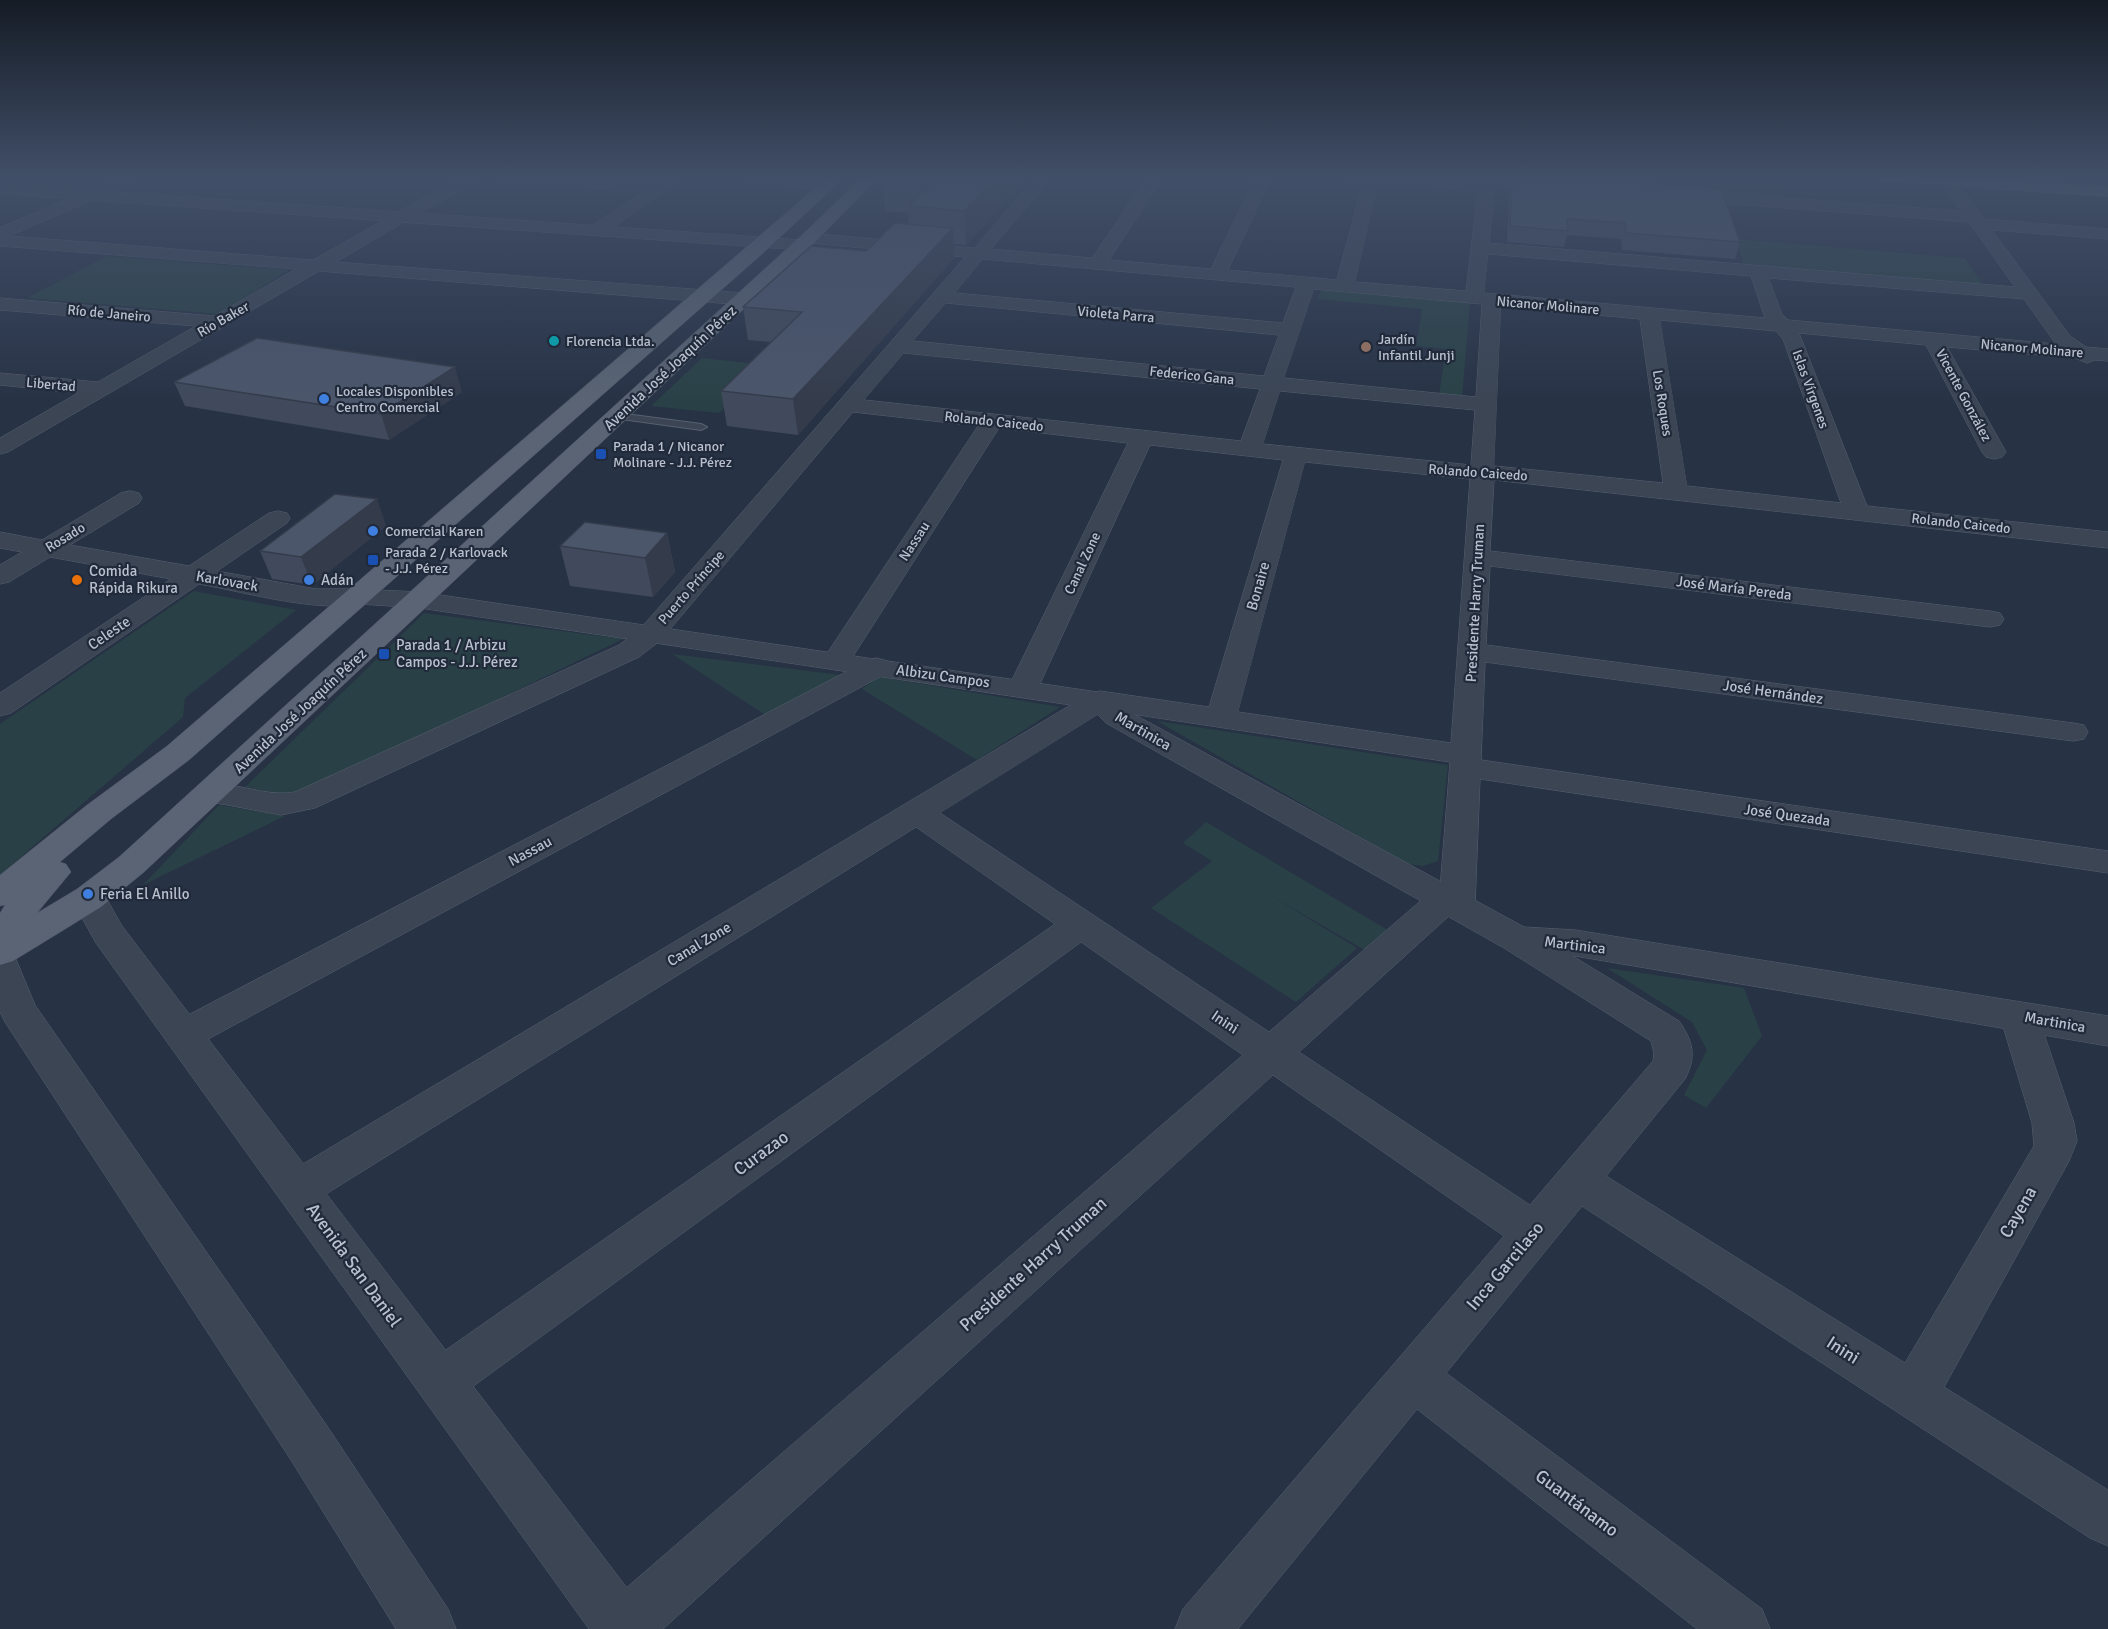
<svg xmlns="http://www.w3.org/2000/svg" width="2108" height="1629" viewBox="0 0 2108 1629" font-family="Signika,sans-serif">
  <rect width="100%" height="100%" fill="#273245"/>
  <path fill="#294146" d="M 1604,176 L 1777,176 L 1788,203 L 1606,189 Z
    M 1736,239 L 1965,258 L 1985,288 L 1744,267 Z
    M 107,256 L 289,270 L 217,314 L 27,298 Z
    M 1321,290 L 1470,303 L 1462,398 L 1439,395 L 1446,349 L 1416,346 L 1422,309 L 1317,299 Z
    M 702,358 L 767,365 L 719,413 L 651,406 Z
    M 194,591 L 296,610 L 185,698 L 183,717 L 0,875 L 0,724 Z
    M 424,613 L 623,639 L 295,797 L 245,787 Z
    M 672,654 L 841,675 L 767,716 Z
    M 879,677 L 1060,707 L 977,760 L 862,689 Z
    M 1157,721 L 1448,765 L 1438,861 L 1423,866 L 1408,864 Z
    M 219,805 L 285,816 L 143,885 Z
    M 1206,822 L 1391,932 L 1368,952 L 1270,895 L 1357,948 L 1296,1002 L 1151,908 L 1212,861 L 1183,843 Z
    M 1607,968 L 1744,988 L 1762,1036 L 1706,1108 L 1684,1095 L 1707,1050 L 1692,1022 Z"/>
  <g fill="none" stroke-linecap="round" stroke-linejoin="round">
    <g stroke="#57606f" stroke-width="2">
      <path id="service" d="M 618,413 L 701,424 L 707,427 L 701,430 L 614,418 L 612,416 Z"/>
    </g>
    <g stroke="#57606f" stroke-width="1">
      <path id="minor" d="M 123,176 L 144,176 L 141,179 L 9,236 L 313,260 L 407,207 L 467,176 L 487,176 L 484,179 L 419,213 L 336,262 L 744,293 L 751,295 L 753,299 L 751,303 L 744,305 L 319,271 L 8,452 L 0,454 L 0,438 L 78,393 L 0,385 L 0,373 L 98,382 L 196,326 L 0,310 L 0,298 L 214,316 L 296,269 L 0,246 L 0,228 Z
        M 492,176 L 556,176 L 655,184 L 668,176 L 686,176 L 602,235 L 590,235 L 587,231 L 590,227 L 643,192 L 500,181 Z
        M 1037,176 L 1053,176 L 991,249 L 1092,258 L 1148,176 L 1164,176 L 1109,260 L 1211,269 L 1256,176 L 1272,176 L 1228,270 L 1337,280 L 1363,182 L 1343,181 L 1335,176 L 1404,176 L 1480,182 L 1480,176 L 1562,182 L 1564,185 L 1556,190 L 1495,185 L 1489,243 L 2015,287 L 1969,222 L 1679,200 L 1671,195 L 1679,190 L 1961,211 L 1936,176 L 1952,176 L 1984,219 L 2108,229 L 2108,239 L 1992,230 L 2070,336 L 2086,347 L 2108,349 L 2108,361 L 2095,360 L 2087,363 L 2075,358 L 1947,347 L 2006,452 L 2002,457 L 1994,459 L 1986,457 L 1982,452 L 1926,345 L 1799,333 L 1867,506 L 2108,532 L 2108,548 L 1494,480 L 1490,551 L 1990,611 L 2000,613 L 2004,619 L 2000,625 L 1990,627 L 1490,566 L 1486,645 L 2073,723 L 2084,725 L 2088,732 L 2084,739 L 2073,741 L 1485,662 L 1481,760 L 2108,851 L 2108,873 L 1480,779 L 1475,906 L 1470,915 L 1457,918 L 1449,916 L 1299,1052 L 1530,1205 L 1653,1061 L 1654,1053 L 1651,1041 L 1504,948 L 1499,939 L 1504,930 L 1517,926 L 1530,930 L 1679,1021 C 1693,1041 1697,1056 1685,1079 L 1606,1176 L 1905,1363 L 2034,1146 L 2032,1123 L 2000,1016 L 2005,1006 L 2019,1002 L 2033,1006 L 2038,1016 L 2074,1123 L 2077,1141 L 2069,1161 L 1944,1387 L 2108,1490 L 2108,1546 L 2090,1538 L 1582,1206 L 1446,1373 L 1762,1609 L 1770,1629 L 1697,1629 L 1417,1409 L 1238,1629 L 1175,1629 L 1183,1609 L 1504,1236 L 1273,1075 L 663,1629 L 596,1629 L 603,1608 L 1243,1055 L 1081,942 L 457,1398 L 440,1405 L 423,1398 L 416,1382 L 423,1366 L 1055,924 L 916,827 L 313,1202 L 298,1207 L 283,1202 L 276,1189 L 283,1176 L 1089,694 L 1100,691 L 1209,707 L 1283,460 L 1150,445 L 1038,688 L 1033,694 L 1023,697 L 1013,694 L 1008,688 L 1128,443 L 999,428 L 850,661 L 846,667 L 836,670 L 826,667 L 822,661 L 978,426 L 853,412 L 661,640 L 639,657 L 315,808 L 281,815 L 200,800 L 195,793 L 200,786 C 231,778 263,798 295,792 L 619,645 L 641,628 L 965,257 L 809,243 L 803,242 L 800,238 L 803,234 L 809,233 L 974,248 ZM 1378,183 L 1478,191 L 1466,291 L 1355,282 ZM 1488,254 L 1751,276 L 1765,318 L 1484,293 ZM 983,259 L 1296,287 L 1283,323 L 955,293 ZM 1769,278 L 2024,299 L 2056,344 L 1788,320 L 1782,314 ZM 1314,289 L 1482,304 L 1476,397 L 1284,378 ZM 946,303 L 1279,335 L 1264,376 L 913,341 ZM 1501,306 L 1640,319 L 1663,483 L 1494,466 ZM 1660,320 L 1776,331 L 1783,339 L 1841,503 L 1687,486 ZM 904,353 L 1260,389 L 1241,441 L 864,400 ZM 1280,391 L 1475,410 L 1471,465 L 1263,444 ZM 1305,462 L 1470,479 L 1451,743 L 1238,712 ZM 1105,710 L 1450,762 L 1440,889 L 1432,891 L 1269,1032 L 940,813 Z
        M 752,177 L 826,181 L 834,186 L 826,191 L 746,185 L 744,182 L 746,179 Z
        M 130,491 L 139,493 L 142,498 L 139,503 L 70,545 L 189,566 L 269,513 L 278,511 L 287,513 L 290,518 L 287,523 L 217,571 L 316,589 L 355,589 L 365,591 L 369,597 L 365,603 C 319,614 246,592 199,584 L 11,713 L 0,716 L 0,693 L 171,579 L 50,557 L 9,582 L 0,584 L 0,565 L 22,552 L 0,548 L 0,532 L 42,540 L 121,493 Z
        M 877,658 L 887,661 L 891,667 L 887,673 L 197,1045 L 183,1050 L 169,1045 L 163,1035 L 169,1025 L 867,661 Z"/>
    </g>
    <g stroke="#57606f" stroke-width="1">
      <path id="tertiary" d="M 0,184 L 802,240 L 808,241 L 811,245 L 808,249 L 802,250 L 0,194 Z
        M 355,589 L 420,592 L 1111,694 L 1128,711 L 1524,927 L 1575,930 L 2108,1016 L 2108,1046 L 1575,956 L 1517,952 L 1504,948 L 1106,723 L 1091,708 L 420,608 L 345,603 L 341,597 L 345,591 Z
        M 89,886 L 101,889 L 122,926 L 643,1609 L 651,1629 L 589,1629 L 96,943 L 71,898 L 77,889 Z
        M 0,948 L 13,952 L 35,1005 L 327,1426 L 448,1609 L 456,1629 L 396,1629 L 291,1460 L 5,1022 L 0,1012 Z"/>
    </g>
    <g stroke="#454e5e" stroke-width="1">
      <path id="primary" d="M 829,176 L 846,176 L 762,254 L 189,760 L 111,819 L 60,862 L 66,864 L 71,872 L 37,913 L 77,889 L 119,857 L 803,234 L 863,176 L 880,176 L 815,242 L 143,873 L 101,907 L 13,961 L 0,965 L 0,913 L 5,905 L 0,906 L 0,875 L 87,805 L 167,746 Z
        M 1872,176 L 1946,176 L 2108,187 L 2108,197 L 1880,181 Z"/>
    </g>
    <use href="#service" fill="#3b4554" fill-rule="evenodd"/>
    <use href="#minor" fill="#3b4554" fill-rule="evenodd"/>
    <use href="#tertiary" fill="#3b4554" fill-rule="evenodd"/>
    <use href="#primary" fill="#5a6474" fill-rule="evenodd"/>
  </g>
  <path fill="#404a5c" d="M 1028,176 L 966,245 L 953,244 L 954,258 L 798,435 L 727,426 L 721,391 L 771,342 L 748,340 L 743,307 L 866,251 L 909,224 L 908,213 L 885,211 L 882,178 Z
    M 1512,176 L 1600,176 L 1599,180 L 1740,242 L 1735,259 L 1622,250 L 1621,239 L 1567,235 L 1564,247 L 1507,242 L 1509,189 Z
    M 174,382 L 462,392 L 389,440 L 185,406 Z
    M 386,526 L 312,585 L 272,579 L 260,551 Z
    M 667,533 L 675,572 L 653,597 L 570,586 L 560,546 Z"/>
  <path fill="#343c4b" d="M 998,176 L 1028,176 L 966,245 L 964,211 Z
    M 953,228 L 954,258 L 798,435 L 793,399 Z
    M 455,367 L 462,392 L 389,440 L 381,414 Z
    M 377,499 L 386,526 L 312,585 L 301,557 Z
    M 667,533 L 675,572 L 653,597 L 645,558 Z"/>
  <path fill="#4b566b" stroke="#343c4b" stroke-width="1.5" d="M 885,176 L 998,176 L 964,211 L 908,206 L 932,182 L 882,178 Z
    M 1512,176 L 1540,176 L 1721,189 L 1740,242 L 1626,233 L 1625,223 L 1567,219 L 1568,231 L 1510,226 Z
    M 895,223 L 953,228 L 793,399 L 721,391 L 802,312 L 743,307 L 811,246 L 866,251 Z
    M 257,338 L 455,367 L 381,414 L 174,382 Z
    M 335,494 L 377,499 L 301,557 L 260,551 Z
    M 585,522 L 667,533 L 645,558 L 560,546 Z"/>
  <linearGradient id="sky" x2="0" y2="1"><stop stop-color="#151c26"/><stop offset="0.44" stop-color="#414f68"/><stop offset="1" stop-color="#414f68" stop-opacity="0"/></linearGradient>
  <rect width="2108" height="404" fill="url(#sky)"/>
  <circle fill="#0f9aa8" stroke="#202a3a" stroke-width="2" cx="554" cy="341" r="6"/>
  <circle fill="#8d6e63" stroke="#202a3a" stroke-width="2" cx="1366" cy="347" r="6"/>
  <g fill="#3f7fe0" stroke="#202a3a" stroke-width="2">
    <circle cx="324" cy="399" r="6"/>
    <circle cx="373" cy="531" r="6"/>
    <circle cx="309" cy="580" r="6"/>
    <circle cx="88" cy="894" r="6"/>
  </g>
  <g fill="#1a4fb4" stroke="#202a3a" stroke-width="2">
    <rect x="595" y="448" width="12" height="12" rx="3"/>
    <rect x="367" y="554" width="12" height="12" rx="3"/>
    <rect x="378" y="648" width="12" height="12" rx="3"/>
  </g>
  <circle fill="#e8710a" stroke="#202a3a" stroke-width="2" cx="77" cy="580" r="6"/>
  <g text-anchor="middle" stroke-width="4.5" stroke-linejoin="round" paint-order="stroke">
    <g font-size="14" fill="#b9c0ce" stroke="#202a3a">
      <text transform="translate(1548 305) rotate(5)" y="5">Nicanor Molinare</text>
      <text transform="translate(109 313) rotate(5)" y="5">Río de Janeiro</text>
      <text transform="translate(1116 314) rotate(5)" y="5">Violeta Parra</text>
      <text transform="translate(223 319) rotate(-30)" y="5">Río Baker</text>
      <text transform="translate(2032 348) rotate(5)" y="5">Nicanor Molinare</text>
      <text transform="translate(1192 375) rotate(6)" y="5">Federico Gana</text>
      <text transform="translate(51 384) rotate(5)" y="5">Libertad</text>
      <text transform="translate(1811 389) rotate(70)" y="5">Islas Vírgenes</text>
      <text transform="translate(1964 395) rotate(62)" y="5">Vicente González</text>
      <text transform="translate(1663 403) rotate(81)" y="5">Los Roques</text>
      <text transform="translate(994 421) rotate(6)" y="5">Rolando Caicedo</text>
      <text transform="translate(1478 472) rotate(4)" y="5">Rolando Caicedo</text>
      <text transform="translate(1961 523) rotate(6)" y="5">Rolando Caicedo</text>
      <text transform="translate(65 537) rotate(-31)" y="5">Rosado</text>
      <text transform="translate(914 541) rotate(-57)" y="5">Nassau</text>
      <text transform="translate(1082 563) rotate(-65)" y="5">Canal Zone</text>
      <text transform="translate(691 587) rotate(-49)" y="5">Puerto Príncipe</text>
    </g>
    <g font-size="14" fill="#b9c0ce" stroke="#202a3a" text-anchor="start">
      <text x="1378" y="344">Jardín<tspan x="1378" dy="16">Infantil Junji</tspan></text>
      <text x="566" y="346">Florencia Ltda.</text>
      <text x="336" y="396">Locales Disponibles<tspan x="336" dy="16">Centro Comercial</tspan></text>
      <text x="613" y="451">Parada 1 / Nicanor<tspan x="613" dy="16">Molinare - J.J. Pérez</tspan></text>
      <text x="385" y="536">Comercial Karen</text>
      <text x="385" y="557">Parada 2 / Karlovack<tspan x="385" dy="16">- J.J. Pérez</tspan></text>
    </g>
    <g font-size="15" fill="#b9c0ce" stroke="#202a3a">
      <text transform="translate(670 368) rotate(-43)" y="5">Avenida José Joaquín Pérez</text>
      <text transform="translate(227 581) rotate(10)" y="5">Karlovack</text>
      <text transform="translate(1258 586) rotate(-74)" y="5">Bonaire</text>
      <text transform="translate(1734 588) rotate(7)" y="5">José María Pereda</text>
      <text transform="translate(1475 603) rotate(-87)" y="5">Presidente Harry Truman</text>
      <text transform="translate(109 633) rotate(-34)" y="5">Celeste</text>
      <text transform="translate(943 676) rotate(8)" y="5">Albizu Campos</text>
      <text transform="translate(1773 692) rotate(8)" y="5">José Hernández</text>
      <text transform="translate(300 711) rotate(-43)" y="5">Avenida José Joaquín Pérez</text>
      <text transform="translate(1143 731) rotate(30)" y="5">Martinica</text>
      <text transform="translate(1787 815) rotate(8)" y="5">José Quezada</text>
      <text transform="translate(530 851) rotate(-28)" y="5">Nassau</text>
      <text transform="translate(699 944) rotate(-31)" y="5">Canal Zone</text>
      <text transform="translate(1575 945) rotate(7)" y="5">Martinica</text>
      <text transform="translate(1225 1022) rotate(34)" y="5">Inini</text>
      <text transform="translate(2055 1022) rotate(10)" y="5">Martinica</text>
    </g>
    <g font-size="15" fill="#b9c0ce" stroke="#202a3a" text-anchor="start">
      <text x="89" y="576">Comida<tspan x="89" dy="17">Rápida Rikura</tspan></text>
      <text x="321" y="585">Adán</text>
      <text x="396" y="650">Parada 1 / Arbizu<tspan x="396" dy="17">Campos - J.J. Pérez</tspan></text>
      <text x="100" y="899">Feria El Anillo</text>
    </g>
    <g font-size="18" fill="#b9c0ce" stroke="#202a3a">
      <text transform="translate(761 1153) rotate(-36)" y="6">Curazao</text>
      <text transform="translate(2018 1212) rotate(-60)" y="6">Cayena</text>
      <text transform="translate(1033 1264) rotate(-42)" y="6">Presidente Harry Truman</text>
      <text transform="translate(354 1265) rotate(54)" y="6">Avenida San Daniel</text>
      <text transform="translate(1505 1266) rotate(-50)" y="6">Inca Garcilaso</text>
      <text transform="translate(1843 1350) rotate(33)" y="6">Inini</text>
      <text transform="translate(1577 1503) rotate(37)" y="6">Guantánamo</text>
    </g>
  </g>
</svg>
